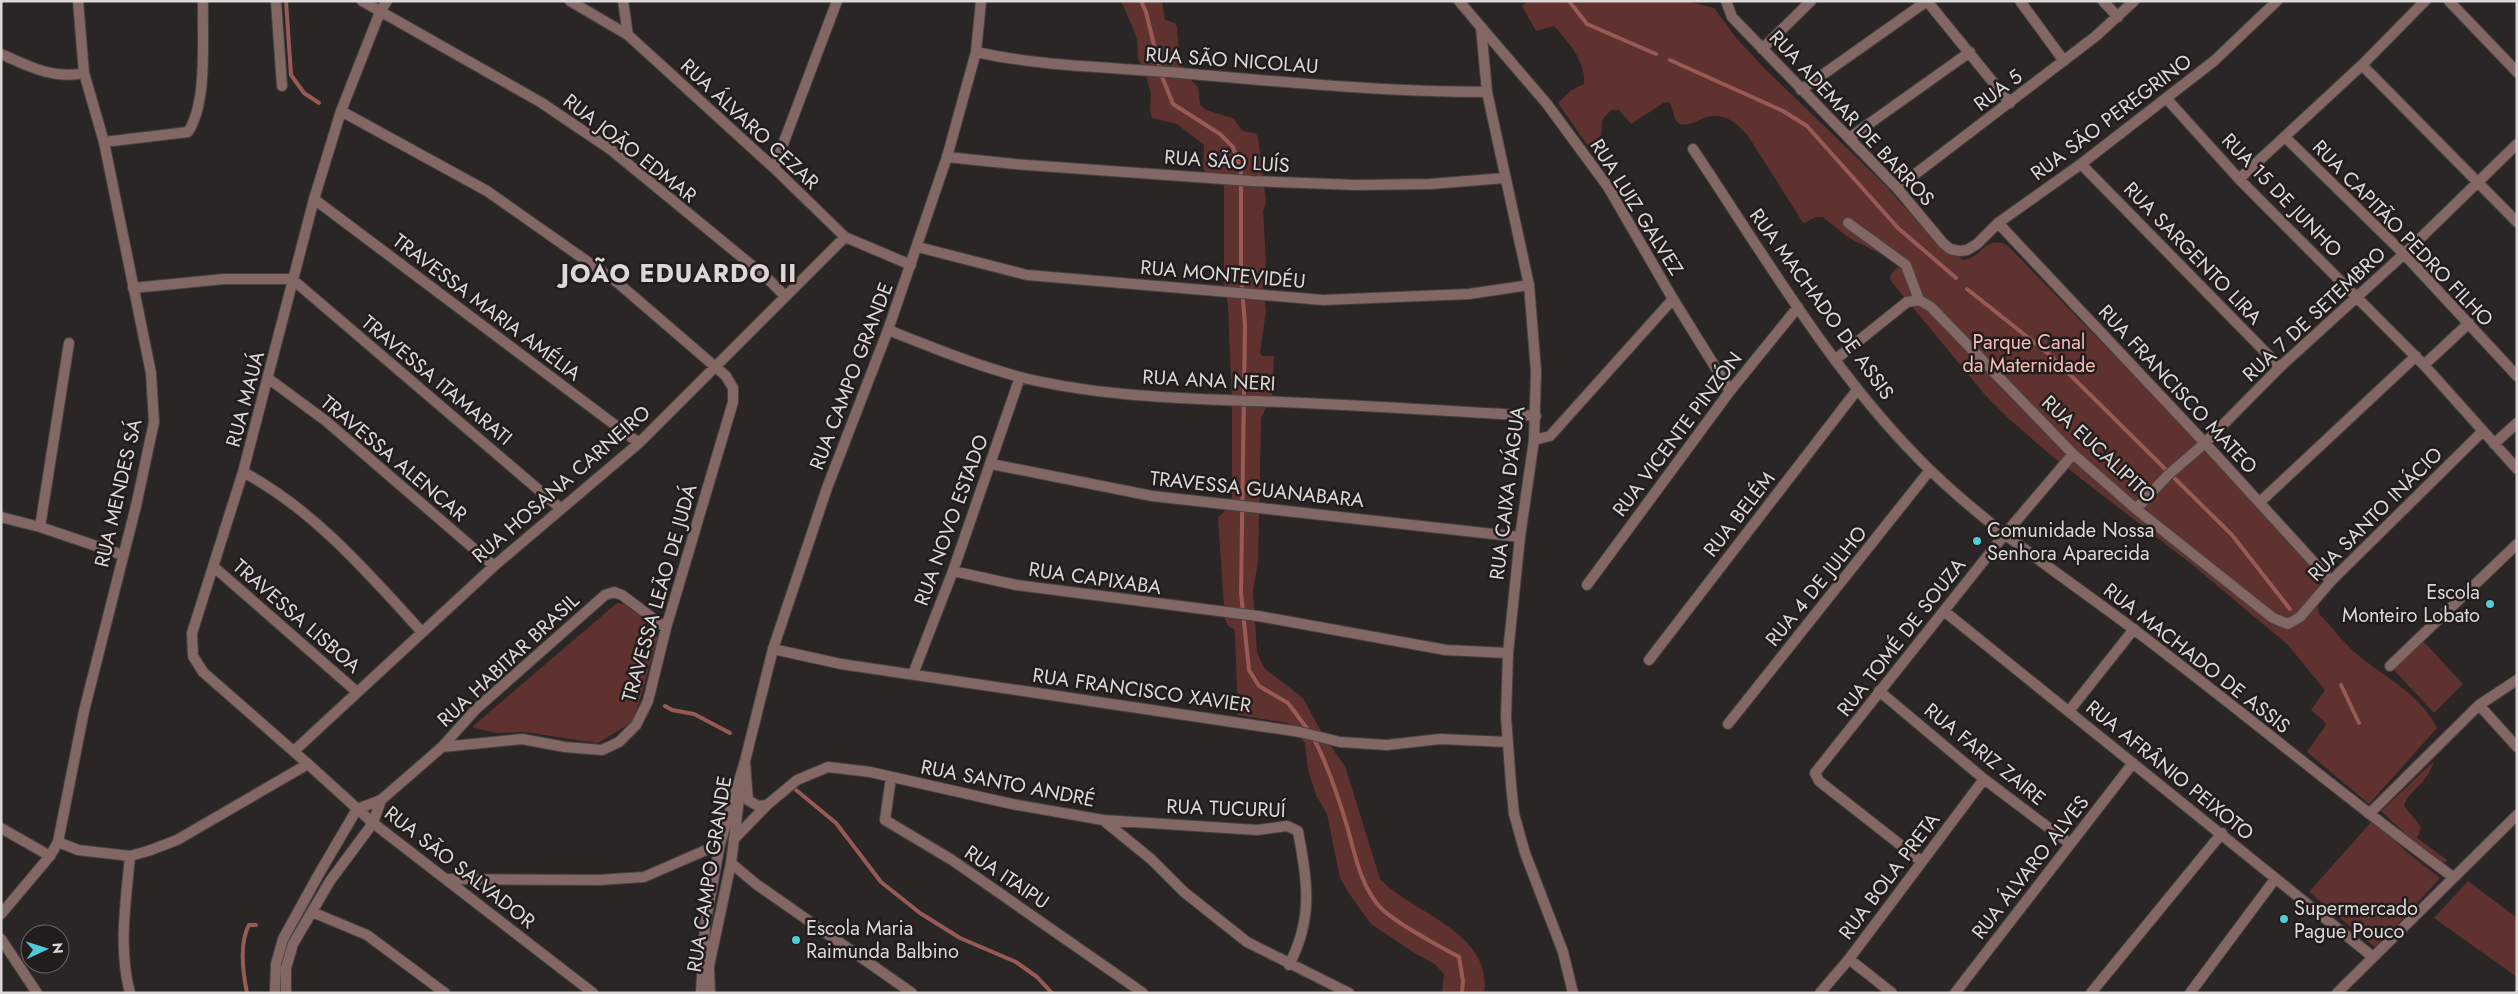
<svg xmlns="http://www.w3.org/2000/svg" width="2518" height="994" viewBox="0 0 2518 994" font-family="Jost,sans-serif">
  <rect width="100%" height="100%" fill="#2b2626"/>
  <path fill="#60322f" d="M 1121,1 L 1162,1 L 1165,20 L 1175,23 L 1177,27 C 1179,53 1179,68 1198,87 L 1200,105 L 1206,110 L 1232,118 C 1243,128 1237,132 1255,133 L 1258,137 L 1266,202 L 1263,211 L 1266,262 L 1263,286 L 1266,311 L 1260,352 L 1262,356 L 1274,356 L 1272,396 L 1261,418 L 1258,562 L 1253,590 L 1257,652 L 1264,668 L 1303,698 L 1324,737 L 1345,766 L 1380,879 C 1413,914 1493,932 1484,993 L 1442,993 L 1444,974 L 1435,964 L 1416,954 L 1371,924 L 1348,892 L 1340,878 L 1327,814 L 1316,795 L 1308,770 L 1305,743 L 1288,723 L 1238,715 L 1235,635 L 1234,629 L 1228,626 L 1225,619 L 1218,518 L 1232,503 L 1232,400 L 1228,306 L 1224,283 L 1224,184 L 1218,176 L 1205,172 L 1203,167 L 1204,145 L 1177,124 L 1152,118 L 1150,110 L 1151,94 L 1145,72 L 1138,58 L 1137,40 L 1132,26 Z
    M 1527,1 L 1687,1 L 1714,8 L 1737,39 L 1765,69 L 1883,183 L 1934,240 L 1963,260 C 1983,258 1983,235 2007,245 L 2178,421 L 2319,576 C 2320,587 2317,607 2319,614 C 2332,627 2344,644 2359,656 C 2386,678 2421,695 2437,728 L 2369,804 L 2307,752 L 2326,725 L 2323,720 L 2311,710 L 2325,690 L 2288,645 L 2189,562 L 2053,457 L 2006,416 L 1986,396 L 1895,286 L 1890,279 L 1891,274 L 1898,267 L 1899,263 L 1849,238 L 1823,217 L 1816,217 L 1804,223 L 1802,221 L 1748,136 C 1738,124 1724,112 1707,117 C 1697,120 1691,126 1680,124 L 1676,121 L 1670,103 L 1665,102 L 1631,124 L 1619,110 L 1611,110 L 1602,120 L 1601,136 L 1588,146 L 1558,103 L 1570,91 L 1584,84 C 1587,63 1567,40 1554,26 L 1536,31 L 1522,6 Z
    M 617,603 L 624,604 L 657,629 L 657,640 L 639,703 L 631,723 L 598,743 L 524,732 L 496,733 L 472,727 Z
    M 2423,641 L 2463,684 L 2434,713 L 2393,669 Z
    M 2434,761 C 2427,785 2409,789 2404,806 L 2419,824 L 2421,828 L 2417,838 L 2447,860 L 2444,863 L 2413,841 L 2381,811 Z
    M 2373,820 L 2408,853 L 2440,878 L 2376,948 L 2309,892 Z
    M 2468,881 L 2517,918 L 2517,977 L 2434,918 Z"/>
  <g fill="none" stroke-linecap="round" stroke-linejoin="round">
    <path stroke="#975a55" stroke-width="4" d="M 286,1 L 291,75 L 304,93 L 319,103
      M 1141,1 L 1146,12 L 1161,74 L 1173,104 L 1220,134 L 1233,147 L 1241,170 L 1241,275 L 1245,325 L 1241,593 L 1249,670 L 1259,686 L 1288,703 L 1309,731
      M 1569,1 L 1587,24 L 1656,54
      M 1670,60 L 1783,111 L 1807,126 L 1898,228 L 1956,278
      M 1967,289 L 2050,355 L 2232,535 L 2290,609
      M 2341,685 L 2359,723
      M 665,706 L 672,710 L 694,714 L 730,733
      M 1313,737 C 1328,765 1338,796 1347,826 C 1355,854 1360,884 1379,906 C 1393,922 1439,946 1459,957 L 1463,981 L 1462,993
      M 796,790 L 836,823 L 881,882 L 920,913 L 960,938 L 1016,962 L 1037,977 L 1052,993
      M 247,993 C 243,973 239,943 249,925 L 256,925"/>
    <g stroke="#474242" stroke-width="12">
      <path id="minor" d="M 276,1 L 282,86
        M 362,1 L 542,103 L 564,118 L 610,149 L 766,277 L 785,296
        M 570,1 L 628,35 L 774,168 L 845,237 L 911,265
        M 623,1 L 628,35
        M 1726,1 L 1732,17 L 1897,188 L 1943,243 L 1950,249 L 1960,251 L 1967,250 L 1977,244 L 1998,223 L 2081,164 L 2214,61 L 2277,1
        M 1927,1 L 2010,103
        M 2020,1 L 2064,61
        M 2103,1 L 2118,17
        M 2449,1 L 2517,72
        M 1481,27 L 1547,104 L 1608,187 L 1673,299 L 1730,391
        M 1762,49 L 1811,1
        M 976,52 C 1039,66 1104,67 1168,72 C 1274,81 1380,92 1487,92
        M 1,54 C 28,66 54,80 84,73
        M 2362,65 L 2517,222
        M 1801,90 L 1927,1
        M 2166,98 L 2239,179 L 2424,365 L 2517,469
        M 341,111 L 487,191 L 618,283 L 726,376 L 733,388 L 733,402 L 666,628 L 648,701 L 636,725 L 619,742 L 602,750 L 565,747 L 522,739 L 442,747
        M 2285,137 L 2404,254 L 2517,376
        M 1849,138 L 1970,52
        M 104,142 L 188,132 C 208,102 202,38 203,1
        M 1693,149 C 1766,258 1836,379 1930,470 C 1992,530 2064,577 2132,628 C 2241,710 2344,797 2453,877
        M 947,157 L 1014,164 L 1251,181 L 1357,185 L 1430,184 L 1505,178
        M 2081,164 L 2280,367
        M 774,168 L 837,1
        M 2239,179 L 2362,65 L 2425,1
        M 1897,188 L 2096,36 L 2134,1
        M 314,199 L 639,443
        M 1848,223 L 1906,265 L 1919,300
        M 1998,223 L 2205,443 L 2331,581
        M 918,247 L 1027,275 L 1323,300 L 1469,294 L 1529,285
        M 133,288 L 224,279 L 292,279 L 560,508
        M 1919,300 L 1931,307 L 2073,454 L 2136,509 L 2273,618 L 2288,624 L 2300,617 L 2331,581 L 2483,431
        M 888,330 C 931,347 975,365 1020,377 C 1096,396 1175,398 1253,401 C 1347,404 1442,411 1536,416
        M 1836,359 L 1907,302 L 1919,300
        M 2424,365 L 2469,323
        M 269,379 L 326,421 L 494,566
        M 1534,440 L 1550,436 L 1673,299
        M 2494,444 L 2517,423
        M 991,464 L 1152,496 L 1520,537
        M 243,472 C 313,509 368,573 421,631
        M 2260,502 L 2416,356
        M 2136,509 L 2168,475 L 2205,443 L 2280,367 L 2404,254 L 2517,144
        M 1,517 L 40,527 L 123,555
        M 40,527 L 69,343
        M 214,567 L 357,692
        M 953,571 L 1016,585 L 1258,616 L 1446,650 L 1508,653
        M 1587,585 L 1730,391 L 1798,307
        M 1944,611 L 2373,957
        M 773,649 L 841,664 L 1300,732 L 1340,742 L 1387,745 L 1440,739 L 1507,742
        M 1649,660 L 1857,390
        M 2390,666 L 2517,544
        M 913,674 L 953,571 L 1020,377
        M 1879,691 L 1984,779 L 2069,843
        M 2479,705 L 2517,747
        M 2069,711 L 2134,629
        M 1728,724 L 1930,470
        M 294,751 L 494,566 L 639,443 L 845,237
        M 745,763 L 748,800 L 758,806 L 767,805
        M 308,764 L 203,672 L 193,656 L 192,633 L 243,472 L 314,199 L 341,111 L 380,12 L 387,1
        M 891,777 L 885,820 L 952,860 L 1143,993
        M 2369,814 L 2479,705 L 2517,680
        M 1103,820 L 1151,859 L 1184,892 L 1247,942 L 1349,993
        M 1,828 L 50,856
        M 734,839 L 767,805 L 797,780 L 828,767 L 870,772 L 1012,804 L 1103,820 L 1257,830 L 1287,826 L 1298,831 C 1307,881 1314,917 1289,965
        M 130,856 C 126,901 118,949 130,993
        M 1921,861 L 1819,781 L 1815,773 L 2005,534 L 2073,454
        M 731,863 L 756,884 L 912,993
        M 448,879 L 598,880 L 644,877 L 720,844
        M 312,912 L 367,935 L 445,993
        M 1,939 L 37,993
        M 1849,959 L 1892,993
        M 275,993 L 276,964 L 283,939 L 320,872 L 357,809 L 381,800 L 442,747 L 476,709 L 605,595 L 614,592 L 622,595 L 666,628
        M 286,993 L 286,968 L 293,944 L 330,881 L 373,823 L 381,800
        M 1820,993 L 1849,959 L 1984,779
        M 1955,993 L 2133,763
        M 2091,993 L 2222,833
        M 2190,993 L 2275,879"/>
    </g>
    <g stroke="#474242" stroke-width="12">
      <path id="tertiary" d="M 1459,1 L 1481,27 L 1487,92 L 1529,285 L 1536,371 L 1534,440 L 1520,537 L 1508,653 L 1506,717 L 1511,784 L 1514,814 L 1525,853 L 1563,952 L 1573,993
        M 58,842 L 78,850 L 130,856 L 148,851 L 177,840 L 308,764 L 373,823 L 593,993
        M 1,914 L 50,856 L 58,842 L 84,711 L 136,506 L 154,422 L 151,373 L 104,142 L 84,73 L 78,1
        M 701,993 L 705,925 L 720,844 L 745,761 L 773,649 L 827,488 L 888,330 L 947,157 L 976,52 L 981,1
        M 710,993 L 709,966 L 731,863 L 740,791
        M 2337,993 L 2517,815"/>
    </g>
    <use href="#minor" stroke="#836764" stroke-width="10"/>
    <use href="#tertiary" stroke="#836764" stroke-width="10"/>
  </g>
  <g fill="#52cbd8" stroke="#221d1c" stroke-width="2">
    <circle cx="1977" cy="541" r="5"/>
    <circle cx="2490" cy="604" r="5"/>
    <circle cx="2284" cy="919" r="5"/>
    <circle cx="796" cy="940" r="5"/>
  </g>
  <g text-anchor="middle" stroke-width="5" stroke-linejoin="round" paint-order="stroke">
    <g font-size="20" fill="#dbd8d8" stroke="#221d1c">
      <text transform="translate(1232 60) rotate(4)" y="7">RUA SÃO NICOLAU</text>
      <text transform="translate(1998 90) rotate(-37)" y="7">RUA 5</text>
      <text transform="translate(2111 117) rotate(-37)" y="7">RUA SÃO PEREGRINO</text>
      <text transform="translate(1852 118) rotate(47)" y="7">RUA ADEMAR DE BARROS</text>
      <text transform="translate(750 124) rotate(43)" y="7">RUA ÁLVARO CEZAR</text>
      <text transform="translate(630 148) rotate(38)" y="7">RUA JOÃO EDMAR</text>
      <text transform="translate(1227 161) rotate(4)" y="7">RUA SÃO LUÍS</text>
      <text transform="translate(2282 195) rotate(46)" y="7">RUA 15 DE JUNHO</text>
      <text transform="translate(1637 207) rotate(58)" y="7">RUA LUIZ GALVEZ</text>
      <text transform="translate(2403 233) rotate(46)" y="7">RUA CAPITÃO PEDRO FILHO</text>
      <text transform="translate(2193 253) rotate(46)" y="7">RUA SARGENTO LIRA</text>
      <text transform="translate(1223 274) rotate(5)" y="7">RUA MONTEVIDÉU</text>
      <text transform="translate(1822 304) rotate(54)" y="7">RUA MACHADO DE ASSIS</text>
      <text transform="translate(487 307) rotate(37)" y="7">TRAVESSA MARIA AMÉLIA</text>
      <text transform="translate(2314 314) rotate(-43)" y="7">RUA 7 DE SETEMBRO</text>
      <text transform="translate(851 376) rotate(-69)" y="7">RUA CAMPO GRANDE</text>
      <text transform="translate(437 380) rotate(40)" y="7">TRAVESSA ITAMARATI</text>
      <text transform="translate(1209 380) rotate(3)" y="7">RUA ANA NERI</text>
      <text transform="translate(2178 389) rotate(47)" y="7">RUA FRANCISCO MATEO</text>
      <text transform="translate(245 399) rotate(-75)" y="7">RUA MAUÁ</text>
      <text transform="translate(1677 434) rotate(-53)" y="7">RUA VICENTE PINZÓN</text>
      <text transform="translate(2099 449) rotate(43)" y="7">RUA EUCALIPITO</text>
      <text transform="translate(394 458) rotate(40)" y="7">TRAVESSA ALENCAR</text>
      <text transform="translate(561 484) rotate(-41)" y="7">RUA HOSANA CARNEIRO</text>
      <text transform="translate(1257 489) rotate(6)" y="7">TRAVESSA GUANABARA</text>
      <text transform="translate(118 493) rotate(-77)" y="7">RUA MENDES SÁ</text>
      <text transform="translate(1507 493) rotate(-83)" y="7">RUA CAIXA D'ÁGUA</text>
      <text transform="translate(1739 514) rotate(-52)" y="7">RUA BELÉM</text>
      <text transform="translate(2375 514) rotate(-45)" y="7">RUA SANTO INÁCIO</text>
      <text transform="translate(951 520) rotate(-70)" y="7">RUA NOVO ESTADO</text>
      <text transform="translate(1095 578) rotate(8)" y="7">RUA CAPIXABA</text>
      <text transform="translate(1816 586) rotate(-51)" y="7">RUA 4 DE JULHO</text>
      <text transform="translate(659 593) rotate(-74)" y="7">TRAVESSA LEÃO DE JUDÁ</text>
      <text transform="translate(297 616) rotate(41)" y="7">TRAVESSA LISBOA</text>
      <text transform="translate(1901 637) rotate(-52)" y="7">RUA TOMÉ DE SOUZA</text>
      <text transform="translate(2197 658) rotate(38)" y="7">RUA MACHADO DE ASSIS</text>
      <text transform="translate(508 660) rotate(-43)" y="7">RUA HABITAR BRASIL</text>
      <text transform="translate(1142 690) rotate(8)" y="7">RUA FRANCISCO XAVIER</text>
      <text transform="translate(1985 754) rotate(39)" y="7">RUA FARIZ ZAIRE</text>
      <text transform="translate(2170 770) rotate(39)" y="7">RUA AFRÂNIO PEIXOTO</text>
      <text transform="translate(1008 783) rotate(11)" y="7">RUA SANTO ANDRÉ</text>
      <text transform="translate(1226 808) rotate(2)" y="7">RUA TUCURUÍ</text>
      <text transform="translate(460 867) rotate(38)" y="7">RUA SÃO SALVADOR</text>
      <text transform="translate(2030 867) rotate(-52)" y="7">RUA ÁLVARO ALVES</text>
      <text transform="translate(709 874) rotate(-81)" y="7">RUA CAMPO GRANDE</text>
      <text transform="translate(1889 876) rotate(-53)" y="7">RUA BOLA PRETA</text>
      <text transform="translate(1007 877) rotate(34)" y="7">RUA ITAIPU</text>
    </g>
    <g font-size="20" fill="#f6bcb7" stroke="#221d1c">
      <text x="2029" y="349">Parque Canal<tspan x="2029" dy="23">da Maternidade</tspan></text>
    </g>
    <g font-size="20" fill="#dbd8d8" stroke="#221d1c" text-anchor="start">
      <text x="1987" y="537">Comunidade Nossa<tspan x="1987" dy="23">Senhora Aparecida</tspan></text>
      <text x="2480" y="599" text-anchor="end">Escola<tspan x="2480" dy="23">Monteiro Lobato</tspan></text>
      <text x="2294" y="915">Supermercado<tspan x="2294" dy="23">Pague Pouco</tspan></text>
      <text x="806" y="935">Escola Maria<tspan x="806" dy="23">Raimunda Balbino</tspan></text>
    </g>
    <g font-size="25" font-weight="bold" letter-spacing="1" fill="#ded7d6" stroke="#221d1c">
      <text x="679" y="282">JOÃO EDUARDO II</text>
    </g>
  </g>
  <rect width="2518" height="994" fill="none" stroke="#dbd8d8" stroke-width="5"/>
  <g transform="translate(45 949) rotate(86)"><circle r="24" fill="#221d1c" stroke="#6c6867"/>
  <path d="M0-4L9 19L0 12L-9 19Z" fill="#52cbd8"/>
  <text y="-8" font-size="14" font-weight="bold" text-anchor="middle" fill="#dbd8d8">N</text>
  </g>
</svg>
